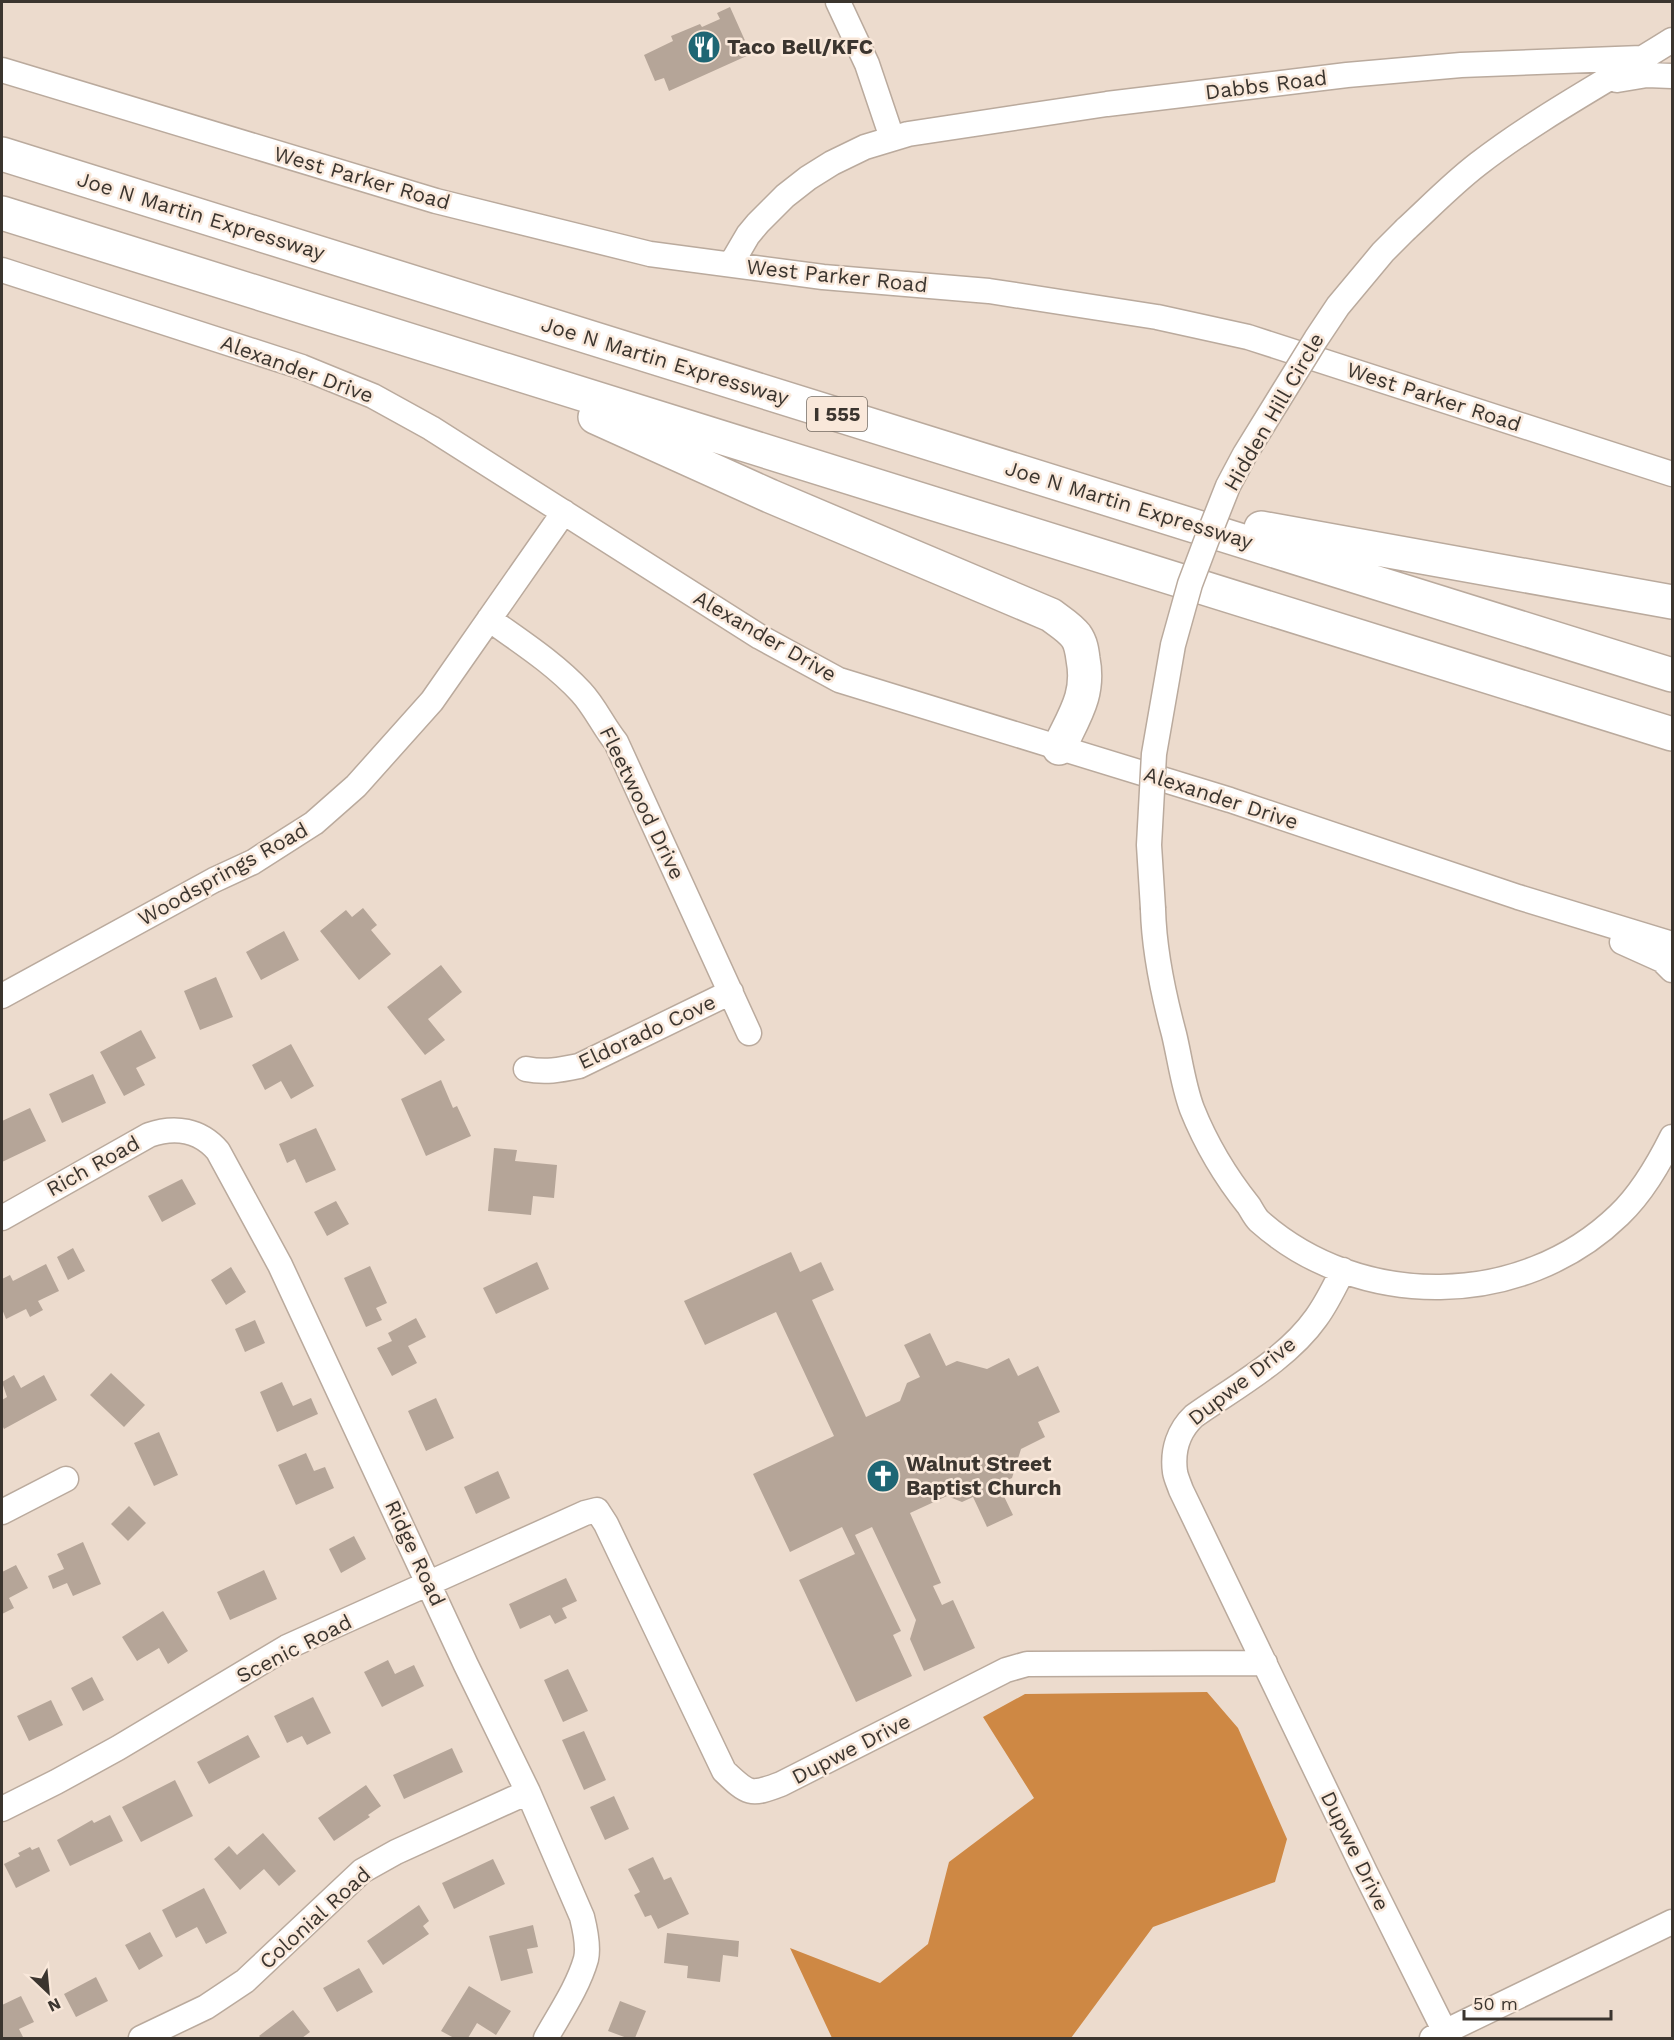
<svg xmlns="http://www.w3.org/2000/svg" width="1674" height="2040" viewBox="0 0 1674 2040" font-family="'Work Sans',sans-serif">
  <rect width="100%" height="100%" fill="#ecdbcd"/>
  <path fill="#ce8844" d="M 1207,1692 L 1238,1728 L 1287,1839 L 1275,1882 L 1153,1927 L 1071,2038 L 832,2038 L 790,1948 L 880,1983 L 928,1944 L 949,1862 L 1034,1798 L 983,1717 L 1025,1694 Z"/>
  <path fill="#b5a598" d="M 730,7 L 751,54 L 669,91 L 664,78 L 655,81 L 644,55 L 673,41 L 671,36 L 700,24 L 702,27 L 720,19 L 717,13 Z
    M 363,908 L 377,925 L 371,930 L 391,954 L 359,980 L 320,931 L 346,910 L 352,917 Z
    M 284,931 L 299,960 L 261,980 L 246,952 Z
    M 441,965 L 462,992 L 428,1019 L 445,1040 L 425,1055 L 387,1007 Z
    M 216,977 L 233,1017 L 200,1030 L 184,991 Z
    M 141,1030 L 156,1058 L 136,1068 L 145,1085 L 124,1096 L 100,1052 Z
    M 291,1044 L 314,1086 L 291,1099 L 281,1081 L 265,1090 L 252,1065 Z
    M 93,1074 L 106,1103 L 62,1123 L 49,1094 Z
    M 441,1080 L 453,1108 L 457,1106 L 471,1136 L 426,1156 L 401,1099 Z
    M 30,1108 L 46,1141 L 2,1162 L 2,1121 Z
    M 316,1128 L 336,1170 L 306,1183 L 295,1159 L 287,1163 L 279,1144 Z
    M 494,1148 L 517,1150 L 515,1161 L 557,1165 L 554,1198 L 533,1196 L 531,1215 L 488,1211 Z
    M 182,1179 L 196,1204 L 162,1222 L 148,1196 Z
    M 336,1201 L 349,1224 L 327,1236 L 314,1212 Z
    M 73,1248 L 85,1271 L 68,1280 L 57,1257 Z
    M 791,1252 L 800,1272 L 821,1262 L 834,1290 L 812,1300 L 866,1417 L 900,1401 L 907,1383 L 920,1377 L 904,1345 L 930,1333 L 946,1366 L 957,1361 L 987,1369 L 1009,1358 L 1018,1376 L 1038,1366 L 1060,1412 L 1038,1422 L 1045,1437 L 1021,1449 L 1012,1478 L 998,1484 L 1013,1515 L 987,1527 L 973,1497 L 962,1502 L 947,1496 L 910,1513 L 941,1583 L 933,1586 L 942,1605 L 953,1600 L 975,1648 L 924,1671 L 910,1639 L 916,1620 L 872,1527 L 855,1535 L 901,1631 L 893,1635 L 912,1676 L 856,1702 L 799,1580 L 855,1554 L 842,1527 L 790,1552 L 753,1474 L 834,1436 L 776,1312 L 705,1345 L 684,1301 Z
    M 537,1262 L 549,1289 L 496,1314 L 483,1288 Z
    M 46,1264 L 59,1291 L 38,1301 L 43,1310 L 30,1317 L 26,1309 L 6,1319 L 2,1309 L 2,1279 L 10,1275 L 13,1281 Z
    M 370,1266 L 387,1303 L 376,1308 L 382,1320 L 366,1327 L 344,1278 Z
    M 231,1267 L 246,1292 L 226,1305 L 211,1280 Z
    M 416,1318 L 426,1337 L 408,1346 L 417,1363 L 392,1376 L 377,1348 L 392,1341 L 388,1333 Z
    M 255,1320 L 265,1343 L 245,1352 L 235,1329 Z
    M 111,1373 L 145,1405 L 124,1427 L 90,1395 Z
    M 14,1375 L 21,1388 L 44,1375 L 57,1400 L 4,1429 L 2,1425 L 2,1400 L 7,1397 L 2,1382 Z
    M 282,1382 L 293,1406 L 311,1398 L 318,1414 L 277,1432 L 260,1392 Z
    M 436,1398 L 454,1438 L 426,1451 L 408,1411 Z
    M 159,1432 L 178,1475 L 154,1486 L 134,1443 Z
    M 306,1453 L 314,1471 L 325,1467 L 334,1488 L 296,1505 L 278,1465 Z
    M 498,1471 L 510,1498 L 476,1514 L 464,1487 Z
    M 129,1506 L 146,1523 L 128,1541 L 111,1524 Z
    M 354,1536 L 366,1559 L 341,1573 L 329,1549 Z
    M 83,1542 L 101,1584 L 73,1596 L 67,1583 L 53,1589 L 48,1576 L 64,1569 L 57,1554 Z
    M 16,1565 L 28,1588 L 9,1598 L 14,1608 L 2,1614 L 2,1572 Z
    M 264,1570 L 277,1599 L 230,1620 L 217,1592 Z
    M 566,1578 L 577,1601 L 562,1608 L 567,1618 L 555,1624 L 550,1615 L 520,1629 L 509,1604 Z
    M 163,1611 L 188,1651 L 168,1664 L 159,1648 L 137,1661 L 122,1637 Z
    M 388,1660 L 395,1674 L 414,1665 L 424,1686 L 382,1707 L 364,1672 Z
    M 568,1669 L 588,1711 L 563,1722 L 544,1680 Z
    M 92,1677 L 104,1700 L 83,1711 L 71,1688 Z
    M 313,1697 L 331,1733 L 307,1745 L 302,1736 L 287,1743 L 274,1716 Z
    M 51,1700 L 63,1725 L 29,1741 L 17,1716 Z
    M 584,1731 L 606,1780 L 584,1790 L 562,1740 Z
    M 248,1735 L 260,1757 L 209,1784 L 197,1762 Z
    M 452,1748 L 463,1772 L 404,1799 L 393,1775 Z
    M 175,1780 L 193,1816 L 141,1842 L 122,1807 Z
    M 366,1785 L 381,1806 L 368,1815 L 370,1817 L 334,1841 L 318,1818 Z
    M 614,1796 L 629,1829 L 605,1840 L 590,1807 Z
    M 110,1815 L 123,1841 L 70,1866 L 57,1840 L 92,1820 L 94,1823 Z
    M 263,1833 L 296,1871 L 279,1886 L 264,1869 L 240,1890 L 214,1859 L 229,1846 L 237,1855 Z
    M 30,1847 L 32,1850 L 39,1847 L 50,1871 L 16,1888 L 4,1864 L 20,1856 L 18,1853 Z
    M 653,1857 L 664,1880 L 671,1877 L 689,1914 L 658,1929 L 651,1915 L 645,1917 L 634,1895 L 640,1892 L 628,1869 Z
    M 493,1859 L 505,1884 L 454,1909 L 442,1883 Z
    M 204,1888 L 227,1933 L 206,1944 L 197,1927 L 176,1938 L 162,1910 Z
    M 419,1905 L 429,1921 L 423,1926 L 429,1934 L 383,1965 L 367,1941 Z
    M 533,1925 L 538,1947 L 527,1949 L 533,1973 L 501,1981 L 489,1936 Z
    M 150,1932 L 163,1956 L 139,1970 L 125,1945 Z
    M 667,1933 L 739,1941 L 738,1957 L 723,1955 L 720,1982 L 687,1978 L 688,1966 L 664,1963 Z
    M 359,1968 L 373,1992 L 337,2012 L 323,1988 Z
    M 96,1977 L 108,2001 L 76,2017 L 64,1994 Z
    M 469,1986 L 511,2011 L 496,2035 L 477,2023 L 468,2038 L 454,2038 L 441,2031 Z
    M 21,1996 L 34,2022 L 19,2029 L 23,2037 L 2,2038 L 2,2005 Z
    M 620,2001 L 646,2011 L 635,2038 L 627,2038 L 608,2031 Z
    M 293,2010 L 310,2032 L 302,2038 L 261,2038 L 259,2036 Z"/>
  <g fill="none" stroke-linecap="round" stroke-linejoin="round">
    <g stroke="#baaa9d" stroke-width="27">
      <path id="minor" d="M 838,2 L 867,64 L 892,138
        M 2,70 L 436,201 L 650,254 L 823,277 L 989,291 L 1157,317 L 1248,337 L 1672,474
        M 1617,80 L 1647,75 L 1672,76
        M 1406,229 C 1430,207 1452,184 1478,164 C 1539,117 1607,81 1672,40
        M 731,264 L 748,235 L 758,223 L 785,196 L 808,178 L 832,163 L 865,147 L 908,134 L 1107,104 L 1347,75 L 1461,65 L 1642,58
        M 2,270 L 302,367 L 373,396 L 431,428 L 760,637 L 839,680 L 1230,800 L 1518,897 L 1672,944
        M 489,619 C 521,642 554,663 581,692 C 595,707 603,726 616,742 L 749,1033
        M 1153,909 C 1154,951 1163,993 1174,1034 C 1180,1059 1183,1085 1192,1109 C 1206,1144 1225,1176 1249,1206 C 1252,1211 1255,1217 1259,1221 C 1360,1311 1522,1309 1619,1215 C 1642,1193 1658,1165 1672,1137
        M 1622,942 L 1662,960 L 1672,970
        M 2,996 L 214,880 L 253,862 L 314,823 L 356,786 L 432,701 L 564,512
        M 526,1069 C 545,1073 560,1070 579,1066 L 731,992
        M 2,1218 L 149,1135 C 175,1126 200,1130 218,1151 L 280,1265 L 466,1665 L 528,1792 L 582,1917 C 585,1929 589,1946 586,1959 C 578,1987 560,2013 546,2038
        M 1343,1270 C 1335,1286 1327,1303 1316,1318 C 1287,1359 1235,1387 1194,1416 C 1179,1430 1172,1450 1175,1472 C 1176,1478 1179,1484 1181,1490 L 1365,1872 L 1448,2038
        M 2,1512 L 66,1479
        M 2,1809 L 56,1782 L 118,1748 L 287,1647 L 585,1513 L 597,1510 L 606,1524 L 724,1771 C 748,1794 750,1796 781,1784 L 1006,1670 L 1027,1664 L 1265,1663
        M 141,2038 L 206,2007 L 245,1981 L 362,1871 L 396,1852 L 528,1792
        M 1432,2038 L 1672,1922"/>
    </g>
    <g stroke="#baaa9d" stroke-width="36">
      <path id="highway" d="M 2,154 L 1672,675
        M 2,213 L 1672,734
        M 595,417 L 770,496 L 1051,615 C 1060,622 1069,627 1076,636 C 1081,643 1082,651 1083,659 C 1090,695 1074,716 1059,748
        M 1261,528 L 1672,602"/>
    </g>
    <use href="#minor" stroke="#fff" stroke-width="24"/>
    <use href="#highway" stroke="#fff" stroke-width="33"/>
    <g stroke="#baaa9d" stroke-width="27" stroke-linecap="butt">
      <path id="minor-bridge" d="M 1153,909 L 1149,845 L 1154,754 L 1173,645 L 1190,584 L 1207,539 L 1228,486 L 1245,454 L 1316,339 L 1338,306 L 1383,252 L 1406,229"/>
    </g>
    <use href="#minor-bridge" stroke="#fff" stroke-width="24"/>
  </g>
  <defs>
    <g id="restaurant-disc" transform="scale(1.725)"><circle r="9.5" fill="#1e6674" stroke="#f9e8da"/><path d="M-5-6h1v4h1v-4h1v4h1v-4h1v5L-1.5 .5V6h-2V.5L-5-1ZM5-6V6H3V1.5H1.5Q1.5-4 5-6Z" fill="#fff"/></g>
    <g id="church-disc" transform="scale(1.725)"><circle r="9.5" fill="#1e6674" stroke="#f9e8da"/><path d="M-1.2-6h2.4v3.5h3.3v2.4h-3.3V6h-2.4V-.1h-3.3v-2.4h3.3Z" fill="#fff"/></g>
  </defs>
  <g fill-rule="evenodd">
    <use href="#restaurant-disc" x="704" y="47"/>
    <use href="#church-disc" x="883" y="1476"/>
  </g>
  <g text-anchor="middle" stroke-width="5" stroke-linejoin="round" paint-order="stroke">
    <rect fill="#f9e8da" stroke="#746b62" stroke-width="1.5" x="807" y="397" width="60" height="34" rx="4.5"/>
    <g font-size="20" font-weight="bold" fill="#3b352f">
      <text x="837" y="421">I 555</text>
    </g>
    <g font-size="21" font-weight="bold" fill="#3b352f" stroke="#f9e8da" text-anchor="start">
      <text x="727" y="54">Taco Bell/KFC</text>
      <text x="906" y="1471">Walnut Street<tspan x="906" dy="24">Baptist Church</tspan></text>
    </g>
    <g font-size="21" fill="#3b352f" stroke="#f9e8da">
      <text transform="translate(1266 85) rotate(-7)" y="7">Dabbs Road</text>
      <text transform="translate(362 178) rotate(16)" y="7">West Parker Road</text>
      <text transform="translate(201 216) rotate(17)" y="7">Joe N Martin Expressway</text>
      <text transform="translate(837 276) rotate(6)" y="7">West Parker Road</text>
      <text transform="translate(665 361) rotate(17)" y="7">Joe N Martin Expressway</text>
      <text transform="translate(297 369) rotate(20)" y="7">Alexander Drive</text>
      <text transform="translate(1434 397) rotate(18)" y="7">West Parker Road</text>
      <text transform="translate(1274 412) rotate(-60)" y="7">Hidden Hill Circle</text>
      <text transform="translate(1129 505) rotate(17)" y="7">Joe N Martin Expressway</text>
      <text transform="translate(765 636) rotate(30)" y="7">Alexander Drive</text>
      <text transform="translate(1221 798) rotate(18)" y="7">Alexander Drive</text>
      <text transform="translate(642 803) rotate(64)" y="7">Fleetwood Drive</text>
      <text transform="translate(223 874) rotate(-29)" y="7">Woodsprings Road</text>
      <text transform="translate(647 1032) rotate(-25)" y="7">Eldorado Cove</text>
      <text transform="translate(93 1166) rotate(-29)" y="7">Rich Road</text>
      <text transform="translate(1242 1381) rotate(-38)" y="7">Dupwe Drive</text>
      <text transform="translate(415 1553) rotate(65)" y="7">Ridge Road</text>
      <text transform="translate(294 1649) rotate(-27)" y="7">Scenic Road</text>
      <text transform="translate(851 1749) rotate(-27)" y="7">Dupwe Drive</text>
      <text transform="translate(1355 1851) rotate(64)" y="7">Dupwe Drive</text>
      <text transform="translate(315 1918) rotate(-42)" y="7">Colonial Road</text>
    </g>
  </g>
  <rect width="1674" height="2040" fill="none" stroke="#3b352f" stroke-width="6"/>
  <g transform="translate(48 1992) rotate(154)" stroke="#f9e8da" stroke-width="4.5" paint-order="stroke">
  <path d="M0-4.5L10 22L0 15L-10 22Z" fill="#3b352f"/>
  <text y="-9" font-size="16" font-weight="bold" text-anchor="middle" fill="#3b352f">N</text>
  </g>
  <path d="M1464 2010v9h147v-9" fill="none" stroke="#3b352f" stroke-width="3"/>
  <text x="1473" y="2010" font-size="18" fill="#3b352f" stroke="#f9e8da" stroke-width="4.5" paint-order="stroke">50 m</text>
</svg>
